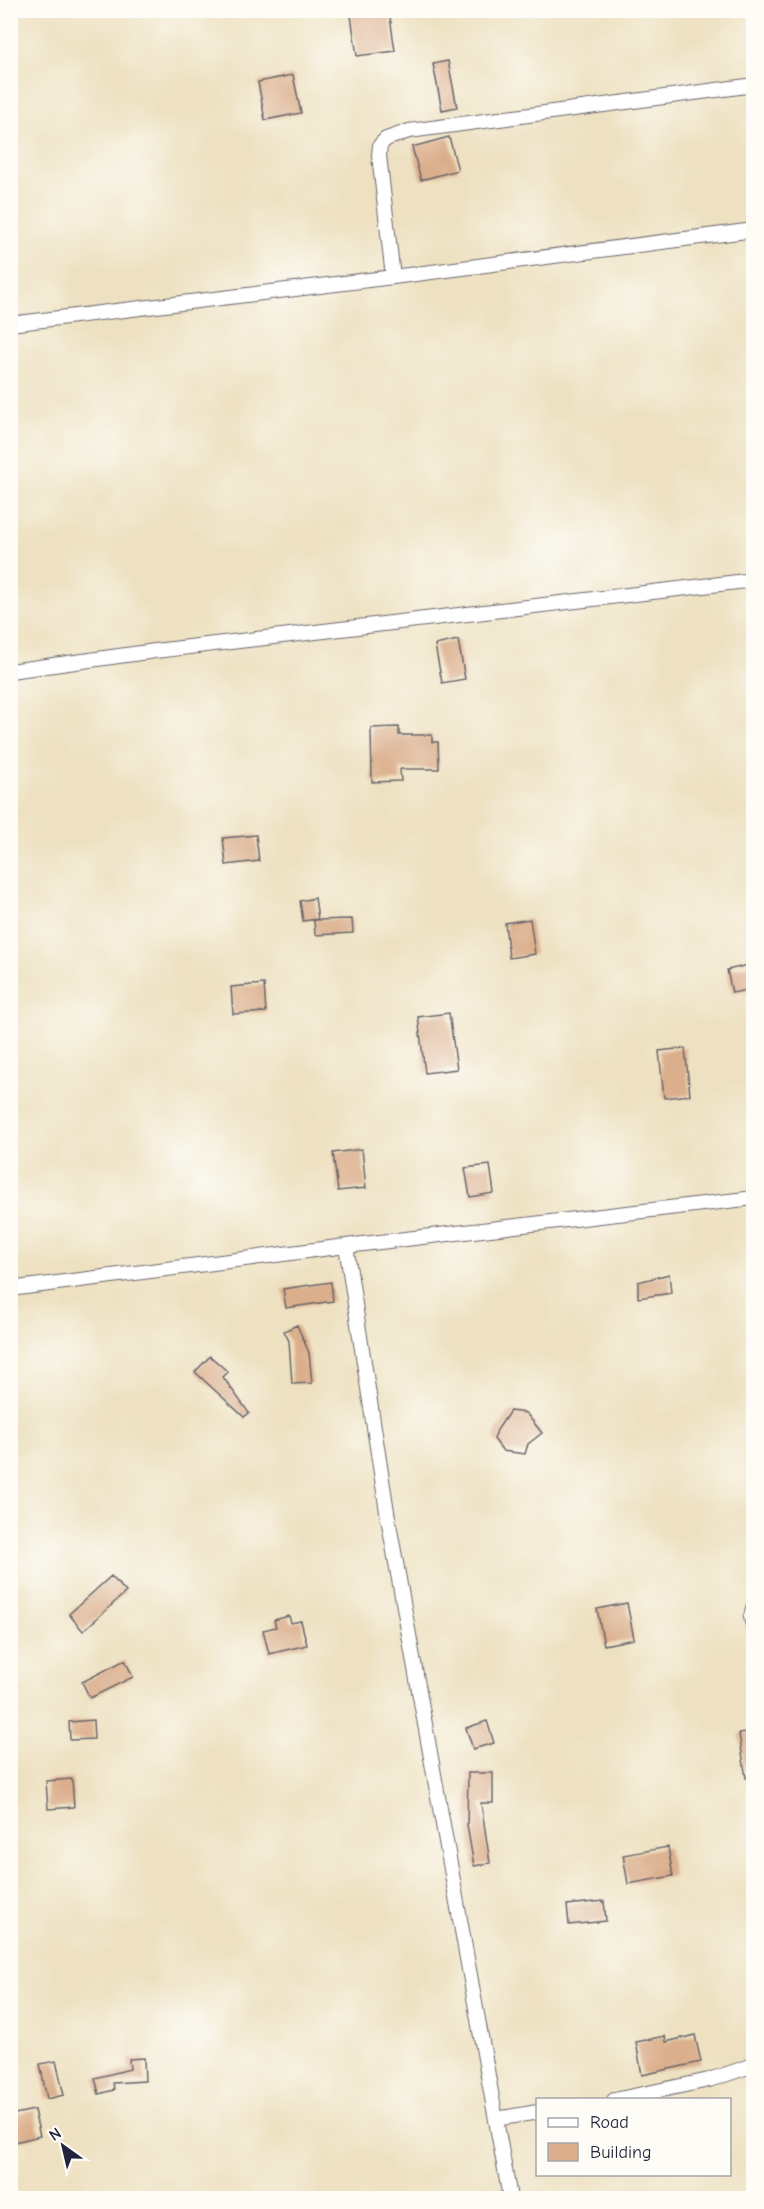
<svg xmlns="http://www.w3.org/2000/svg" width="764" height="2209" viewBox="0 0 764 2209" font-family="'Comic Neue',sans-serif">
  <rect width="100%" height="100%" fill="#fdfcf7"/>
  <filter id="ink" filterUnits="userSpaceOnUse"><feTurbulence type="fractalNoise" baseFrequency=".0167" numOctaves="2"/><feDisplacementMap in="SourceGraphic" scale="12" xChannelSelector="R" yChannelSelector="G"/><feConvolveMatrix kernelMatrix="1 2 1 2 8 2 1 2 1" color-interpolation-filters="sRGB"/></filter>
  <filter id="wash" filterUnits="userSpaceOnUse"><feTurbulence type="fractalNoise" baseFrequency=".008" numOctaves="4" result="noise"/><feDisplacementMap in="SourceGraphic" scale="24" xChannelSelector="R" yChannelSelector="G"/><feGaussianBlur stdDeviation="1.35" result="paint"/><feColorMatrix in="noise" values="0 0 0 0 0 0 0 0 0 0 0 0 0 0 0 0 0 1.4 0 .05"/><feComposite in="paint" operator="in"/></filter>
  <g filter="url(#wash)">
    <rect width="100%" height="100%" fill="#eee1c1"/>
    <g id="blocks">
      <path fill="#dbaf8c" d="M 389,10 L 395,51 L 357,56 L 351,16 Z
        M 448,61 L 457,107 L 442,110 L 433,64 Z
        M 293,75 L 301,113 L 265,120 L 258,82 Z
        M 449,137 L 458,170 L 421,180 L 412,147 Z
        M 458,640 L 465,679 L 442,683 L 435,645 Z
        M 399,727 L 399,735 L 432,735 L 432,742 L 438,742 L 439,769 L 400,769 L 401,781 L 372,782 L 371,728 Z
        M 256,835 L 259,861 L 226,865 L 223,838 Z
        M 315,898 L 318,919 L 303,921 L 300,901 Z
        M 352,919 L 353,933 L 315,935 L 314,920 Z
        M 530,919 L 535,954 L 509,958 L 505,923 Z
        M 753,964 L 753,989 L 732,993 L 727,970 Z
        M 264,984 L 266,1012 L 233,1014 L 231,987 Z
        M 449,1013 L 457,1069 L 425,1073 L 418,1017 Z
        M 685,1048 L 690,1095 L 664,1098 L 659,1051 Z
        M 362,1149 L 366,1188 L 338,1191 L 333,1153 Z
        M 490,1165 L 494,1193 L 470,1197 L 465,1168 Z
        M 669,1274 L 671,1293 L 638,1298 L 638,1282 Z
        M 331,1282 L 333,1301 L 286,1308 L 283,1289 Z
        M 297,1325 L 309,1353 L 312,1383 L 292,1384 L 289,1341 L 284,1331 Z
        M 210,1356 L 228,1372 L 223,1377 L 249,1413 L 244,1417 L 195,1372 Z
        M 510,1411 L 526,1413 L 542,1433 L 528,1444 L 525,1454 L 503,1451 L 494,1439 L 497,1430 Z
        M 111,1576 L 126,1592 L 83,1631 L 69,1614 Z
        M 627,1603 L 634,1639 L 604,1645 L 597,1609 Z
        M 289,1616 L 291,1623 L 301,1621 L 307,1645 L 269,1654 L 263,1630 L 276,1627 L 274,1620 Z
        M 125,1660 L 133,1677 L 90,1698 L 82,1682 Z
        M 93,1720 L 94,1739 L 70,1740 L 69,1722 Z
        M 487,1721 L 494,1743 L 473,1749 L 466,1728 Z
        M 753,1732 L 753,1777 L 746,1778 L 739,1734 Z
        M 468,1773 L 493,1773 L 493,1803 L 481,1803 L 490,1863 L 474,1866 L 467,1825 Z
        M 72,1779 L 74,1807 L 48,1809 L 46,1781 Z
        M 668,1847 L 673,1876 L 628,1884 L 623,1855 Z
        M 604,1901 L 606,1921 L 569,1925 L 567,1905 Z
        M 695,2035 L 701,2062 L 642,2075 L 636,2042 L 665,2036 L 666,2042 Z
        M 144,2058 L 145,2081 L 113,2083 L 114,2090 L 99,2094 L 95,2078 L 130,2069 L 129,2059 Z
        M 56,2061 L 64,2095 L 47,2099 L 40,2064 Z
        M 34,2110 L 40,2136 L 10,2143 L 10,2115 Z"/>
    </g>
  </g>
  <g filter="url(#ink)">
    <use href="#blocks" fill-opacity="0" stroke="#69656a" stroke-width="1.5"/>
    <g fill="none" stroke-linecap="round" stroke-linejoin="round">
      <g stroke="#69656a" stroke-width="16">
        <path id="minor" d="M 393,277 L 379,155 L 380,145 L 386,139 L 409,131 L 754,85
          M 10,324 L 393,277 L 754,230
          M 10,671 L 155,651 L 754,580
          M 346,1246 L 388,1518 L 510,2198
          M 10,1289 L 346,1246 L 754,1198
          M 754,1605 L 751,1617 L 754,1629
          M 614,2100 L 709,2080 L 754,2065
          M 496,2119 L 538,2112"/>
      </g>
      <use href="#minor" stroke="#fff" stroke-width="14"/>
    </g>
  </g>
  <rect width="764" height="2209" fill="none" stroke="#fdfcf7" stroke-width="36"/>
  <rect x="536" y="2098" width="195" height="78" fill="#fdfcf7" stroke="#a5a5ac" stroke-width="1.5"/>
  <rect x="548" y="2118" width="30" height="9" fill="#ffffff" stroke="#a5a5ac" stroke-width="1.5"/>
  <text x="590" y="2128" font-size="18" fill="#22223b">Road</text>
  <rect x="548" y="2143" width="30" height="18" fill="#dbaf8c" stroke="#a5a5ac" stroke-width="1.5"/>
  <text x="590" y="2158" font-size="18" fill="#22223b">Building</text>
  <g transform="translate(63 2146) rotate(326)" stroke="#fdfcf7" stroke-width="4.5" paint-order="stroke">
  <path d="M0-4.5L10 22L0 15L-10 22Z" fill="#22223b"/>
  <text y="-9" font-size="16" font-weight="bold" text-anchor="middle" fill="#22223b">N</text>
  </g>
</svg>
